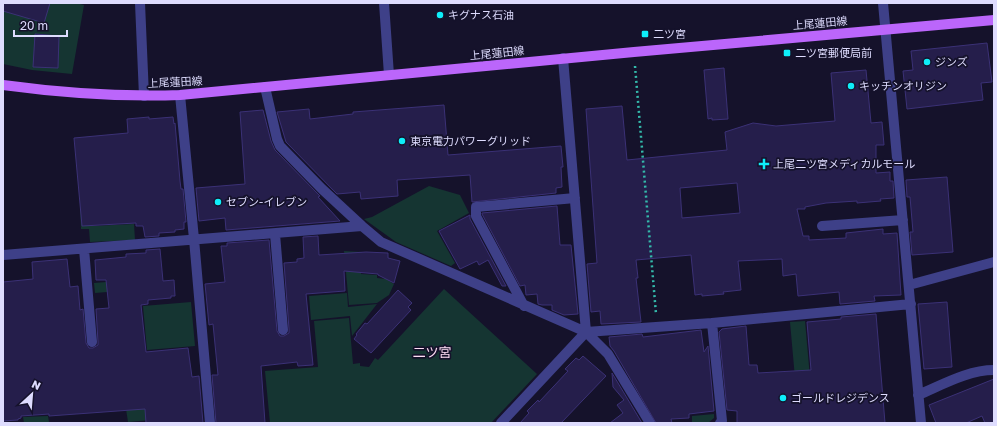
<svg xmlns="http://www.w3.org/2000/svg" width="997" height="426" viewBox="0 0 997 426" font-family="'Golos Text','Noto Sans JP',sans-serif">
  <rect width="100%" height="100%" fill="#15122b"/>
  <path fill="#153532" d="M 3,3 L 76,3 L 84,5 L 72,74 L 32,70 L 3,64 Z
    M 429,186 L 460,195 L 469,213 L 437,231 L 455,263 L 451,266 L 396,242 L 364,219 L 372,217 Z
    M 80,207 L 91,207 L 93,226 L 134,224 L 135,240 L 90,242 L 89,229 L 81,229 Z
    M 344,251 L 362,252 L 361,274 L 377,275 L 377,278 L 386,279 L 394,284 L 389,295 L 377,303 L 349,305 Z
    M 131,280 L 131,290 L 95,293 L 94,283 Z
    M 444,289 L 537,374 L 491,423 L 270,423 L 265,371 L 318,367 L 314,321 L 349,318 L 353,364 L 360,363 L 360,366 L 369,367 L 375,358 L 378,360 Z
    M 347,293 L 348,307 L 377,304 L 352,336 L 350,316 L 311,320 L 309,296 Z
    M 191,302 L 195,346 L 147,350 L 143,306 Z
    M 805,321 L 814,423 L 799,423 L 790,322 Z
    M 150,407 L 151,420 L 128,422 L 126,409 Z
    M 714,414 L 714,418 L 708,423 L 692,423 L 692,416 Z
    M 48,416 L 49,422 L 24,423 L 23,417 Z"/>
  <path fill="#251e4b" stroke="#3b3176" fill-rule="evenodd" d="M 3,3 L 50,3 L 44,23 L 3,11 Z
    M 35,34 L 59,36 L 58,68 L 33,67 Z
    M 987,43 L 992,82 L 981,83 L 983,100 L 907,109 L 903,71 L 913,70 L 911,51 Z
    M 724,68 L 728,119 L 712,120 L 712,118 L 708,119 L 704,70 Z
    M 866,70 L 871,123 L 882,122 L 884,145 L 876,145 L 876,173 L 890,172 L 890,181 L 893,181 L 894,198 L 880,199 L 881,201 L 857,203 L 857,201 L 826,203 L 805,207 L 805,209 L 797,209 L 803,236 L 809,236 L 809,240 L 846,238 L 846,233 L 883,229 L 883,234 L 897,233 L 901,295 L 874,296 L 875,301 L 840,304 L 839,292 L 798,296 L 796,274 L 783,276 L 782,259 L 738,261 L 741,290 L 723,292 L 724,294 L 702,296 L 702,294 L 695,295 L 691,255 L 636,260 L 638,278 L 636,278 L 641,322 L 601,324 L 600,311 L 591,312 L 587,264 L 597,263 L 586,109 L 622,106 L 627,160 L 727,150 L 725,132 L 753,123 L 776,126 L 835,121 L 831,73 ZM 737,183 L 740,213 L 682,218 L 680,188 Z
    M 444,105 L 448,155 L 561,146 L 563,167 L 561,167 L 562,187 L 556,188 L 556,193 L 472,202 L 470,175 L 397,180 L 398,196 L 361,199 L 360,192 L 337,194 L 286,142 L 277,112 L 309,109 L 310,119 L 353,114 L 353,112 Z
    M 263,110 L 271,141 L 275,150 L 320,196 L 318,197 L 340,221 L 226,230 L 225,218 L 199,221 L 196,188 L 245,184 L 240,112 Z
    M 149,117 L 149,119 L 173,117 L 174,124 L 175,123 L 180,181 L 181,189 L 183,189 L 186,222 L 184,222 L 184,229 L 175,230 L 175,232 L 159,233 L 159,236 L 145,237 L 143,226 L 136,226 L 136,223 L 82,226 L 74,138 L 128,133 L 127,119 Z
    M 947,177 L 953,252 L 912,255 L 910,232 L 913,232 L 910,197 L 907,197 L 906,180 Z
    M 557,206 L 560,245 L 571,245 L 578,314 L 564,315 L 552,310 L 552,305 L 542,305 L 538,304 L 537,294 L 526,295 L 525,285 L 520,286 L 482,214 L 482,213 Z
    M 470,215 L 470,219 L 506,286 L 502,286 L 488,260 L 479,265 L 477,261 L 460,269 L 439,231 Z
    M 318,236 L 319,255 L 366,252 L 388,253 L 388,258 L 400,261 L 394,283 L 378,275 L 378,274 L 344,271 L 345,291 L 306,294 L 313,365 L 298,366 L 297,362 L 261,366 L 265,423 L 216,423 L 212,375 L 218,375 L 213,324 L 209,325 L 205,284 L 225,282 L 221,246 L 227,246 L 227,243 L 269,240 L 277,331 L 280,336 L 284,336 L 289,333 L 289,329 L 284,263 L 297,262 L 297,259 L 304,258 L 303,237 Z
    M 160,249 L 163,281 L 174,280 L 175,296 L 171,296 L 171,298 L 148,300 L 148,304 L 141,305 L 146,352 L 188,348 L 192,377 L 199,376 L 203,423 L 146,423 L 145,409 L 49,416 L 49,414 L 21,416 L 21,418 L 18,419 L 18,420 L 3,421 L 3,282 L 33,279 L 32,262 L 67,259 L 70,287 L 78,286 L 80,310 L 83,309 L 86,343 L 89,348 L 93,348 L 98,345 L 98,342 L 96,309 L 109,308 L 106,280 L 96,280 L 95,260 L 126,257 L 126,254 L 146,253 L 146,250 Z
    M 398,290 L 412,303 L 408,307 L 411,310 L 371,353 L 354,339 L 357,335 L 356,334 L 365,323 L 367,324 Z
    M 947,302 L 952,367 L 924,369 L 918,304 Z
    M 876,314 L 885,423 L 737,423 L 737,411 L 727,410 L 719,332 L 722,329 L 746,326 L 749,365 L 757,365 L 758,373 L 811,370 L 807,322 L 841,319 L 841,317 Z
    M 701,330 L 704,352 L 708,346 L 714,411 L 689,414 L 689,418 L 671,419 L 672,423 L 656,423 L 614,351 L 610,346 L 609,337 L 642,334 L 643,337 Z
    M 583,356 L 606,376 L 561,423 L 520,423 L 529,413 L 527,411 L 538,400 L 539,402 L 568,371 L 565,369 L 576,358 L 579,360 Z
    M 612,373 L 642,423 L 610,423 L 623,413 L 617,405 L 624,400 L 613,387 Z
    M 994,379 L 994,423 L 985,423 L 982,416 L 966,423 L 936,423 L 929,405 Z"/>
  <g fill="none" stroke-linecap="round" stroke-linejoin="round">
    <path stroke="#34baab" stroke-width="2.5" stroke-dasharray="2 3" stroke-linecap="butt" d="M 635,66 L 656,314"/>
    <path stroke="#3e4088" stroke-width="10" d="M 140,3 L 144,96
      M 384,3 L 389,75
      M 883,3 L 921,423
      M 563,58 L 586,332
      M 265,87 L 277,139 L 280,146 L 322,189 L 362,226 L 381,242 L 586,332 L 608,354 L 650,423
      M 180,95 L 194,239 L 210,423
      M 822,226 L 903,220
      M 275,234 L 283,330
      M 84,249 L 92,342
      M 3,255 L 362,226
      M 909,285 L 994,262
      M 524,306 L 476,216 L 476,207 L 575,198
      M 712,323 L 722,421 L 720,423
      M 918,395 C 942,385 968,370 994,370
      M 501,423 L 586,332 L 712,323 L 911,304"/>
    <path stroke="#bb66fb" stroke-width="10" d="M 3,85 C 62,93 121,97 180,95 L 634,52 L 994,20"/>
  </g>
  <g fill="#0eeef9" stroke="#15122b" stroke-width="1.5">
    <circle cx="440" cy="15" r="4"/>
    <rect x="641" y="30" width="8" height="8" rx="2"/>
    <rect x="783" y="49" width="8" height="8" rx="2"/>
    <circle cx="927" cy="62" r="4"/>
    <circle cx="851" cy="86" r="4"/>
    <circle cx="402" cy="141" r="4"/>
    <path d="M762 158h4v4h4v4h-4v4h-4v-4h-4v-4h4z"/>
    <circle cx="218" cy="202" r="4"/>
    <circle cx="783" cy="398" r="4"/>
  </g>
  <g text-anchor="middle" stroke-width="3.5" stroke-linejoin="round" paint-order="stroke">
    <g font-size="11" fill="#dedcfe" stroke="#15122b" text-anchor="start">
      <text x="448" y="19">キグナス石油</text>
      <text x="653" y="38">二ツ宮</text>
      <text x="795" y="57">二ツ宮郵便局前</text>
      <text x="935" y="66">ジンズ</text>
      <text x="859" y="90">キッチンオリジン</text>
      <text x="410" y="145">東京電力パワーグリッド</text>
      <text x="773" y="168">上尾二ツ宮メディカルモール</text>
      <text x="226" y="206">セブン-イレブン</text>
      <text x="791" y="402">ゴールドレジデンス</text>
    </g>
    <g font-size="11" fill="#dedcfe" stroke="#15122b">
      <text transform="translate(820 23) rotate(-5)" y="4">上尾蓮田線</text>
      <text transform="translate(497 53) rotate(-6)" y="4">上尾蓮田線</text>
      <text transform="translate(175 82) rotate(-3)" y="4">上尾蓮田線</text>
    </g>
    <g font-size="13" fill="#fedef4" stroke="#15122b">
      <text x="432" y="357">二ツ宮</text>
    </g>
  </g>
  <rect width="997" height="426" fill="none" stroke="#dedcfe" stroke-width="8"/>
  <g transform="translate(32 394) rotate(26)" stroke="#15122b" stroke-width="3" paint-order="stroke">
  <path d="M0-3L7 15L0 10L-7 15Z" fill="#dedcfe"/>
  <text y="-6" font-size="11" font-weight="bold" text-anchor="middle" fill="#dedcfe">N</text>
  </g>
  <path d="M14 30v6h53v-6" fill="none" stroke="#dedcfe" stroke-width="2"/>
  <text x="20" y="30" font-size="12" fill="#dedcfe" stroke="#15122b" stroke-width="3" paint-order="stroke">20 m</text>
</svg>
